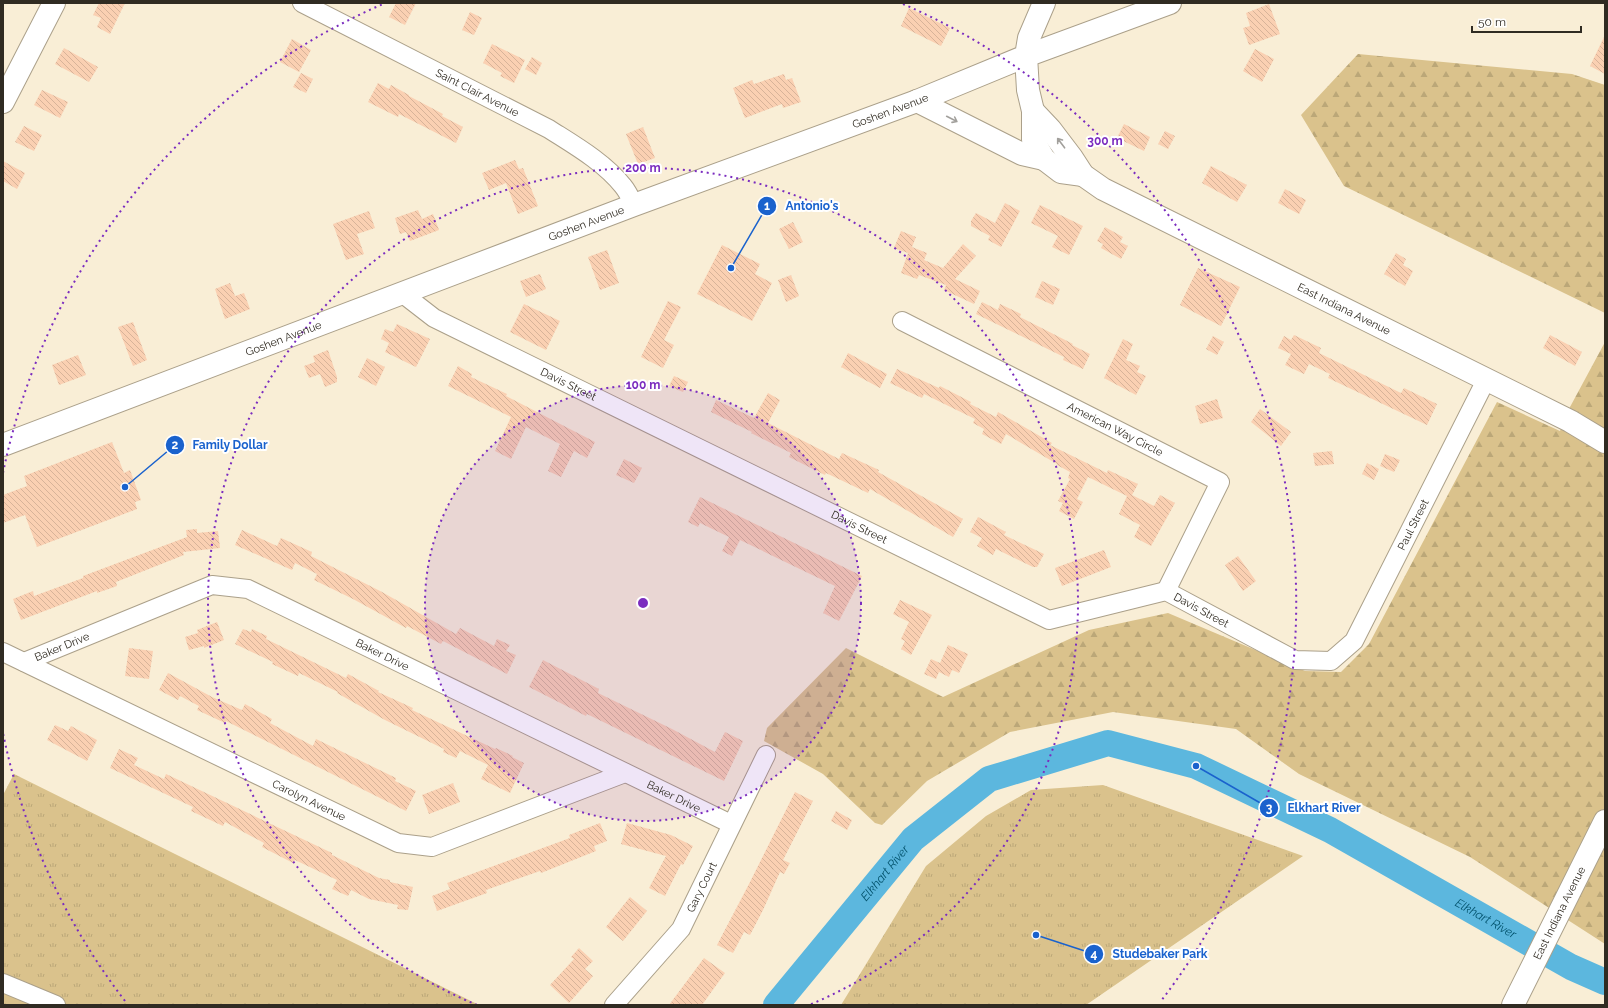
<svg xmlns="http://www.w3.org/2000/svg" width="1608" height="1008" viewBox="0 0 1608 1008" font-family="Raleway,sans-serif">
  <defs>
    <pattern id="forest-firs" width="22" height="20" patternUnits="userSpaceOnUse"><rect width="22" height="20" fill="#dac28c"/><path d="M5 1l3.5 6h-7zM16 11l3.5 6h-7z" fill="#bba778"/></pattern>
    <pattern id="park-tufts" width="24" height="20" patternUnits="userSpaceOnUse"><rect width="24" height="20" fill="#dac28c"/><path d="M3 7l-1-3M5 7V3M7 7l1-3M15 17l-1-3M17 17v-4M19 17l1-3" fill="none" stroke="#bba778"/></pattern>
    <pattern id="building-back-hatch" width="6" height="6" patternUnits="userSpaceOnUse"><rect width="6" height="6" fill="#fad0b2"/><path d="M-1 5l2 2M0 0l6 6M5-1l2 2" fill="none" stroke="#d7b399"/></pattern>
  </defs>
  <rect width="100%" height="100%" fill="#f9eed6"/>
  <path fill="url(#forest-firs)" d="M 1358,54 L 1572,74 L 1605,85 L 1605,313 L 1344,186 L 1301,115 Z
    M 1605,342 L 1605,944 L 1470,857 L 1299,774 L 1236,729 L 1113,712 L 1010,732 L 927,781 L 882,825 L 875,823 L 823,774 L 764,741 L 767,728 L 846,648 L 943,697 L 1089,630 L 1168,613 L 1305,671 L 1341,672 L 1369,644 L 1497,402 L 1560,431 L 1570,407 Z"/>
  <path fill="url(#park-tufts)" d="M 14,774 L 479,1005 L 3,1005 L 3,795 Z
    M 1103,785 L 1303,856 L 1086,1005 L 841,1005 L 926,866 L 986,816 L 1031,790 Z"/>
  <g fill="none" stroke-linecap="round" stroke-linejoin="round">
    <path stroke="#5cb7de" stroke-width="26" id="s1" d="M 776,1005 L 913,839 L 989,779 L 1108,743 L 1196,766 L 1330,830 L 1571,967 L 1605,982"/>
  </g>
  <path fill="url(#building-back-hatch)" d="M 99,3 L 125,3 L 110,34 L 97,27 L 101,18 L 93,15 Z
    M 396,3 L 416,3 L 405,25 L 389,17 Z
    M 1269,4 L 1280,34 L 1249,45 L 1243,28 L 1250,26 L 1246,13 Z
    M 909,8 L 950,28 L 941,46 L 901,26 Z
    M 470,12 L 482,18 L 474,35 L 462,30 Z
    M 1605,35 L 1605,74 L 1590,66 Z
    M 292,39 L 311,50 L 299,72 L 280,62 Z
    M 492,44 L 525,60 L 514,83 L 500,76 L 502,73 L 483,63 Z
    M 64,48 L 98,67 L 89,82 L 55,64 Z
    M 1255,49 L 1274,59 L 1262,82 L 1243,71 Z
    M 532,57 L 542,63 L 536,75 L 525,69 Z
    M 301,73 L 313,79 L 306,93 L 293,87 Z
    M 784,74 L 786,80 L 792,78 L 801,102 L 783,108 L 782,104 L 745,118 L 733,88 L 752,80 L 754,84 Z
    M 378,83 L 389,89 L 391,85 L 409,95 L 409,96 L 443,114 L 442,116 L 463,127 L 456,143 L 399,114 L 398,117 L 368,102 Z
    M 42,90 L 68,102 L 60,118 L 34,105 Z
    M 1124,124 L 1150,137 L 1144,151 L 1117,138 Z
    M 24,126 L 42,135 L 34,151 L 15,142 Z
    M 643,127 L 655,158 L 638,164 L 626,134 Z
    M 1165,131 L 1175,136 L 1168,149 L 1158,144 Z
    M 515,160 L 519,169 L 523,168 L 538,206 L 518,214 L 506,183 L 489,190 L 482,173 Z
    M 3,161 L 25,173 L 17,189 L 3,181 Z
    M 1211,166 L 1247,185 L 1237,202 L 1202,183 Z
    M 1285,189 L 1306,200 L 1299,214 L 1278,203 Z
    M 1005,203 L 1020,211 L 1001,247 L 988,240 L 990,236 L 971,226 L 971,221 L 976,213 L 995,223 Z
    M 1040,205 L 1083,226 L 1069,255 L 1052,247 L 1058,236 L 1031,223 Z
    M 418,210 L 422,219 L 433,214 L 439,230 L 410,241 L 406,232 L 400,234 L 395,218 Z
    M 369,211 L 375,228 L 357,234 L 364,254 L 346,260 L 333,224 Z
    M 793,222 L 803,242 L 789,249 L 779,229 Z
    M 1105,227 L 1123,237 L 1120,242 L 1128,246 L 1121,259 L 1101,248 L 1103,244 L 1097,241 Z
    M 901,231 L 916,237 L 912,247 L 927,253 L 924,260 L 943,268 L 963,244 L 976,256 L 955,279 L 980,291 L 974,304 L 944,290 L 946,285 L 919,275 L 917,279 L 901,273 L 908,253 L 894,248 Z
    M 722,245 L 760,264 L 755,274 L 772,283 L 752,321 L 697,294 Z
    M 607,250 L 619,283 L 600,290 L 588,257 Z
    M 1396,253 L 1406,259 L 1403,265 L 1413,271 L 1405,286 L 1384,274 Z
    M 1198,268 L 1240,287 L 1221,326 L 1180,305 Z
    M 540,274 L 546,289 L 526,297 L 520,281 Z
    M 791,275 L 799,296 L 786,302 L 778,280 Z
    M 1042,281 L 1060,289 L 1053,305 L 1035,297 Z
    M 230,283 L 235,296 L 244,293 L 250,309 L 225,319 L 215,289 Z
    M 668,301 L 681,307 L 664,340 L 674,345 L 663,368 L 641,357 Z
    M 982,302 L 998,310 L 1000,304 L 1021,314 L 1020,317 L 1073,344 L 1072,345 L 1090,354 L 1083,369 L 1063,360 L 1064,357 L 976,314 Z
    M 524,304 L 560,321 L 546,350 L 510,332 Z
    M 133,322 L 147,360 L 133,366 L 118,327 Z
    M 397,324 L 430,339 L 416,367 L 385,352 L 389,343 L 381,339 L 385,329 L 393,332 Z
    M 1294,335 L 1321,348 L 1319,353 L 1401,393 L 1404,388 L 1437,404 L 1427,425 L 1328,378 L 1330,374 L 1309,364 L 1304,374 L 1285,365 L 1291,354 L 1278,348 L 1284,336 L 1291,340 Z
    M 1550,335 L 1582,352 L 1575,366 L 1543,348 Z
    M 1213,336 L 1224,342 L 1217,355 L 1206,349 Z
    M 1123,339 L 1133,344 L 1126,360 L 1140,366 L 1137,372 L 1146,376 L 1136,395 L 1104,378 Z
    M 328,350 L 337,377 L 337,382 L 325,387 L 320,374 L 309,378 L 304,366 L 315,362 L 313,356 Z
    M 848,353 L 887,374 L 880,388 L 841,367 Z
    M 78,355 L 86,375 L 59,385 L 52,365 Z
    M 367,358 L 385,367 L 376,386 L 358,377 Z
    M 458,366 L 472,374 L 471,377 L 507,394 L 506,396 L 595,442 L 587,458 L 574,451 L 561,477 L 548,471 L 560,444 L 526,427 L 511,459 L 495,451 L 511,417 L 448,386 Z
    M 897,369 L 939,388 L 940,386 L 971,402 L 970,404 L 996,417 L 998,412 L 1052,443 L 1050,445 L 1107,473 L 1108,470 L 1138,484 L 1132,495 L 1154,506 L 1160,495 L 1175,503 L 1151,546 L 1134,537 L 1140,525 L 1119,514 L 1127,496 L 1088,477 L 1077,499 L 1083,502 L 1074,519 L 1059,511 L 1063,503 L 1058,501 L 1070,479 L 1068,478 L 1070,472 L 1057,465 L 1057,464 L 1006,434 L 1001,444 L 982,434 L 984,429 L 973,423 L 975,419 L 924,394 L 922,398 L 890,383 Z
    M 674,376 L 688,382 L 683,392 L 669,386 Z
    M 768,393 L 780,400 L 768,423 L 839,459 L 842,453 L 879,470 L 878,472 L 963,519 L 953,537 L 870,489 L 868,493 L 826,473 L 825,475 L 789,457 L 791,453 L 751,433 L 752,432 L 711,412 L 716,400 L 754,418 Z
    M 1217,399 L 1223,418 L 1200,424 L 1195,406 Z
    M 1260,409 L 1291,432 L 1281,446 L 1251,422 Z
    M 112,442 L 124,473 L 130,470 L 141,500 L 135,502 L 137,509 L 37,547 L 25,515 L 3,523 L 3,495 L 27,486 L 24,476 Z
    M 1332,451 L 1334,464 L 1315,466 L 1313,453 Z
    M 1385,454 L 1400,460 L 1394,472 L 1380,466 Z
    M 624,459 L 642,468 L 634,483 L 616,475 Z
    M 1367,463 L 1379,469 L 1374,480 L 1362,474 Z
    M 700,497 L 862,576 L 839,621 L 823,613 L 835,586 L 740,540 L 732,556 L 722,551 L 729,537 L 700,523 L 698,527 L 688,522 Z
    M 978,517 L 1006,532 L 1004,535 L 1044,554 L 1037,567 L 1033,567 L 996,549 L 993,555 L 977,546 L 982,538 L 970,532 Z
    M 197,529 L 197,533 L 218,531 L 220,548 L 183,552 L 184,555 L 116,582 L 117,586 L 97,593 L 97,591 L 21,620 L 13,599 L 33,591 L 34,596 L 83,578 L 83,576 L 187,537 L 186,530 Z
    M 242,530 L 277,546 L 281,538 L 312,552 L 311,556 L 382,592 L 456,634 L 460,628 L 494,646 L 497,639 L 510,645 L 506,651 L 516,655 L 507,674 L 443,641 L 441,644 L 407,626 L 406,628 L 353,599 L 314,580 L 317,574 L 295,563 L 292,570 L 235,545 Z
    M 1104,550 L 1111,567 L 1062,586 L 1055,568 Z
    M 1238,556 L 1256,581 L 1243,591 L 1225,565 Z
    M 900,600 L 932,615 L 911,655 L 901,649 L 905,641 L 901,639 L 909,622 L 893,614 Z
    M 217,622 L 224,640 L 204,648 L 204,646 L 189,650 L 185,637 L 198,633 L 197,630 Z
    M 243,629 L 251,632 L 252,629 L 267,636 L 266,639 L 346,678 L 348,674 L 379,691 L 378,692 L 413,708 L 412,710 L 495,749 L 496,748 L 513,756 L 512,757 L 524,763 L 510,793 L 481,779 L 488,765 L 460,751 L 456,758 L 443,752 L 444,749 L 385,720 L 337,693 L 338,692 L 299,673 L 298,676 L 272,664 L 273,662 L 235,644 Z
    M 948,645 L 968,654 L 959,673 L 952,670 L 949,677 L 939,672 L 936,679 L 924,674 L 931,659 L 940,663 Z
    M 129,648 L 153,651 L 149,679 L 125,676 Z
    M 543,660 L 599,689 L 598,693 L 672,729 L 715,752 L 725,732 L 743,741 L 724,781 L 587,714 L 586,716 L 529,687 Z
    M 168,673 L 212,697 L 242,710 L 245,704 L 272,719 L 270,723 L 313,746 L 316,739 L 396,778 L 395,781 L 416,791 L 406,811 L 226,721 L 225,723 L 197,710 L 199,706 L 180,696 L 178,700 L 159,690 Z
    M 55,725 L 68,731 L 71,726 L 97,740 L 87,761 L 47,740 Z
    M 119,749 L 138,758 L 134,765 L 164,779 L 166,774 L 332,853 L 332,855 L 379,878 L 390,880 L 390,882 L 413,887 L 408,910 L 397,909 L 398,905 L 369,899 L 351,890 L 348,896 L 332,889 L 337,880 L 295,860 L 293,863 L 262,847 L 264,843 L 225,822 L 223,826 L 191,811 L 193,807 L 110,768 Z
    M 453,783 L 460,802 L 429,814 L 422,795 Z
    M 795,792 L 813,801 L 783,860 L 790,863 L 784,874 L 780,872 L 763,910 L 750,935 L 744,932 L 733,953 L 717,945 L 750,882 Z
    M 836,811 L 852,820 L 847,830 L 831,821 Z
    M 600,823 L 607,841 L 594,846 L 596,851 L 541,873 L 540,871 L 486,890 L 487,893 L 437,911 L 432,896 L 450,889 L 447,883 L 570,838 L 569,835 Z
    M 627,823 L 671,835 L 693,846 L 683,865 L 681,864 L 665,896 L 649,888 L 666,856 L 621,844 Z
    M 630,897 L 647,911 L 623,941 L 606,927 Z
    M 579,948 L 593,961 L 585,969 L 593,976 L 569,1003 L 550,985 L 574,959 L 571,957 Z
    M 704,958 L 725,973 L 702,1005 L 669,1005 Z"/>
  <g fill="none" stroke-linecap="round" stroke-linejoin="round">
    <g stroke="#aba08a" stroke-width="20">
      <g id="minor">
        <path id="s2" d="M 302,3 L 549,129 C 574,145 604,162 623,186 C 628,192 631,199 634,205"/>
        <path id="s3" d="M 403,294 L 434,318 L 1049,620 L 1166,591 L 1295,660 L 1331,661 L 1354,641 L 1486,380"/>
        <path id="s4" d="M 902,321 L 1220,482 L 1166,591"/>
        <path id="s5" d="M 3,652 L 398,843 L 432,847 L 625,773"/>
        <path id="s6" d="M 24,662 L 212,585 L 248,589 L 731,824"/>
        <path d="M 3,983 L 56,1005"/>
        <path id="s7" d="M 614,1005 L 681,929 L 766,755"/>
      </g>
    </g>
    <g stroke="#aba08a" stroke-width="24">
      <g id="tertiary">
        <path id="s8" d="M 1033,111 L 1050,129 L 1072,158 L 1083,175 L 1103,189 L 1570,421 L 1605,442"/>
        <path d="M 1083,175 L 1061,172 L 1044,159 L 1033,140 L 1033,111 L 1028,90 L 1026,56 L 1170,3"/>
        <path id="s9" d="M 1513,1005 L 1605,821"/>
      </g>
    </g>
    <g stroke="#aba08a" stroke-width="24">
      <path id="secondary" d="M 3,102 L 54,3"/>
    </g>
    <g stroke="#aba08a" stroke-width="24">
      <g id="primary">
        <path d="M 917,101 L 1022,154 L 1044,159"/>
        <path id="s10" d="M 3,445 L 634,205 L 917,101 L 1026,56 L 1029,38 L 1044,3"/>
      </g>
    </g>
    <use href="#minor" stroke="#fff" stroke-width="18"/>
    <use href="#tertiary" stroke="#fff" stroke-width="22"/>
    <use href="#secondary" stroke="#fff" stroke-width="22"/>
    <use href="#primary" stroke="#fff" stroke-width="22"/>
  </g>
  <defs><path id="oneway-shaft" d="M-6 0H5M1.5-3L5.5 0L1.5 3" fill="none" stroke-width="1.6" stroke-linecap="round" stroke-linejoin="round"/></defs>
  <g stroke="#a2a09c">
    <use href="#oneway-shaft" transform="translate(952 119) rotate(27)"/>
    <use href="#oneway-shaft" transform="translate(1061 143) rotate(-127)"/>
  </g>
  <circle cx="643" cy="603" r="218" fill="#7b2cbf" fill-opacity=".12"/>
  <g fill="none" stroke="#7b2cbf" stroke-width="2" stroke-dasharray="2 4">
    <circle cx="643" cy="603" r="218"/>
    <path d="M477 1005A435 435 0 1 1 809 1005"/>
    <path d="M125 1001A653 653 0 0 1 3 733M3 473A653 653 0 0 1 383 4M903 4A653 653 0 0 1 1161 1001"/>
  </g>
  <g text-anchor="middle" stroke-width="4" stroke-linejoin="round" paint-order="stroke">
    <g font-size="11" fill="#302b22" stroke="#fff">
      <text dy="4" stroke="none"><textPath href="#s2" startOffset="197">Saint Clair Avenue</textPath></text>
      <text dy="4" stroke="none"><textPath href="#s10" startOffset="948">Goshen Avenue</textPath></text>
      <text dy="4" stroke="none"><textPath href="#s10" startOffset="624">Goshen Avenue</textPath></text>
      <text dy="4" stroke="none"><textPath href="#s8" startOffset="375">East Indiana Avenue</textPath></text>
      <text dy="4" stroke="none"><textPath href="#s10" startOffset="300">Goshen Avenue</textPath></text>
      <text dy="4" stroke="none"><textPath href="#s3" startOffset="189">Davis Street</textPath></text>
      <text dy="4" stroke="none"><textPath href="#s4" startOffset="239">American Way Circle</textPath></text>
      <text dy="4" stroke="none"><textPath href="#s3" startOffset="1188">Paul Street</textPath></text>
      <text dy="4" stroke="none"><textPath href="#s3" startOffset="513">Davis Street</textPath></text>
      <text dy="4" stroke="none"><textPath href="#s3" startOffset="885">Davis Street</textPath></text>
      <text dy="4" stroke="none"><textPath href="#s6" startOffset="41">Baker Drive</textPath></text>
      <text dy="4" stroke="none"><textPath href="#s6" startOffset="389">Baker Drive</textPath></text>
      <text dy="4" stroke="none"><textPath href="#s6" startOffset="713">Baker Drive</textPath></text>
      <text dy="4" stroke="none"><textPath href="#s5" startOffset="340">Carolyn Avenue</textPath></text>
      <text dy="4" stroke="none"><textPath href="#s7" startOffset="148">Gary Court</textPath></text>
      <text dy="4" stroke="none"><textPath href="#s9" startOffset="103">East Indiana Avenue</textPath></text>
    </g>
    <g font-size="12" font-style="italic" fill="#03536d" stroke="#fff">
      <text dy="4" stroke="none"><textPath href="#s1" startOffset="171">Elkhart River</textPath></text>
      <text dy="4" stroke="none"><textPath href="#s1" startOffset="855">Elkhart River</textPath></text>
    </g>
  </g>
  <circle cx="643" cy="603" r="6" fill="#7b2cbf" stroke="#fff" stroke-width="2"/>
  <g font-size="12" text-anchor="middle" font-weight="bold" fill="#7b2cbf" stroke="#fff" stroke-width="4" stroke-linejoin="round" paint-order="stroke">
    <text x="1105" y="145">300 m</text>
    <text x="643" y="172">200 m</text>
    <text x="643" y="389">100 m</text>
  </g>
  <path fill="none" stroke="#1a62cd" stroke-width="1.5" d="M731 268L767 206M125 487L175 445M1196 766L1269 808M1036 935L1094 954"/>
  <g fill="#1a62cd" stroke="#fff" stroke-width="1.5">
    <circle cx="731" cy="268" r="4"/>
    <circle cx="125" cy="487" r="4"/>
    <circle cx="1196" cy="766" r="4"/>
    <circle cx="1036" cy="935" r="4"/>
    <circle cx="767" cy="206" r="10"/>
    <circle cx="175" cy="445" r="10"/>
    <circle cx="1269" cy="808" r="10"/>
    <circle cx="1094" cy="954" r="10"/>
  </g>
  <g font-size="12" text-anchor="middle" font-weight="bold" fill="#fff">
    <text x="767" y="210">1</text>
    <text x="175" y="449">2</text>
    <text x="1269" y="812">3</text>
    <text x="1094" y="958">4</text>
  </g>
  <g font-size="12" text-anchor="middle" font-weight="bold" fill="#1a62cd" stroke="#fff" stroke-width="4" stroke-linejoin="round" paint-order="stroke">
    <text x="812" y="210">Antonio's</text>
    <text x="230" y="449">Family Dollar</text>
    <text x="1324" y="812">Elkhart River</text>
    <text x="1160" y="958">Studebaker Park</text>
  </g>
  <rect width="1608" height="1008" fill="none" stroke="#302b22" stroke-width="8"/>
  <path d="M1472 26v6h109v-6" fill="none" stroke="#302b22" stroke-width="2"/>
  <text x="1478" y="26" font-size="12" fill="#302b22" stroke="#ffffff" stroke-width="3" paint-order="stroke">50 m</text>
</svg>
